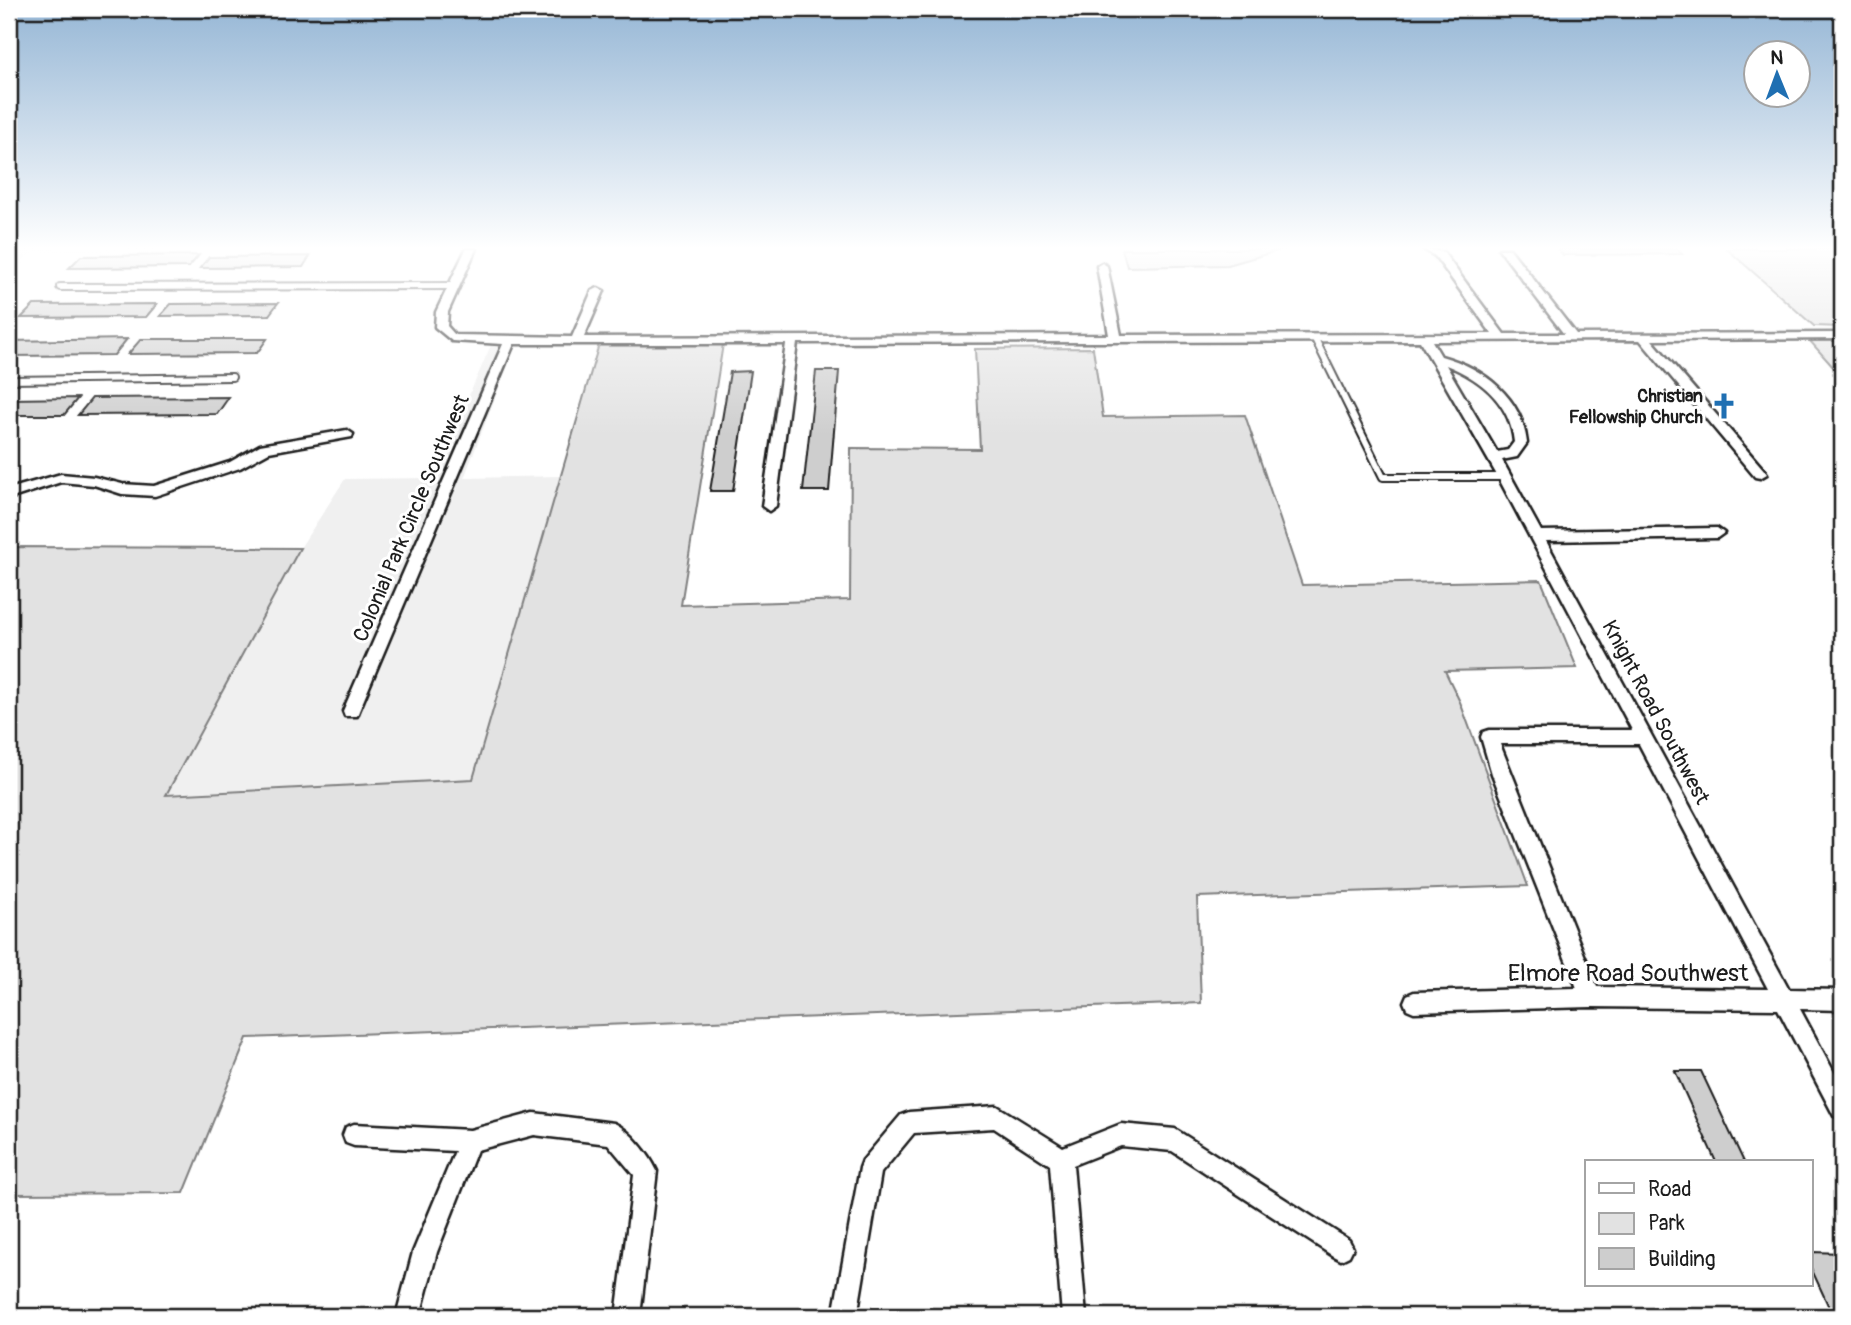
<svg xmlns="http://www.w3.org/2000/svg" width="1851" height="1325" viewBox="0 0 1851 1325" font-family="Pangolin,sans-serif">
  <rect width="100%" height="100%" fill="#fff"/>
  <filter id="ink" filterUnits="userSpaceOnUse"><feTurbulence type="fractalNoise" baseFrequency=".0143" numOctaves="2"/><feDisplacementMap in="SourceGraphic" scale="14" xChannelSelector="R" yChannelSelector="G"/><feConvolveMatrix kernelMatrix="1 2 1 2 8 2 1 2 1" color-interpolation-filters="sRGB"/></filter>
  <g filter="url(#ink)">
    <path fill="#f0f0f0" d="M 9,249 L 171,249 L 33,251 L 9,274 Z
      M 516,344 L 464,478 L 562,476 L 473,779 L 165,795 L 300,548 L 345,479 L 433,478 L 491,345 Z"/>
    <path fill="#e2e2e2" stroke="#7f7f7f" stroke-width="2" d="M 1122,249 L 1284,249 L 1228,265 L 1127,267 Z
      M 1558,249 L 1677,249 L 1682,254 L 1563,255 Z
      M 1727,249 L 1842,249 L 1842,327 L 1814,326 Z
      M 1810,341 L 1842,341 L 1842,377 Z
      M 599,344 L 723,344 L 681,605 L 850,600 L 851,448 L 980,449 L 975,349 L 1093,348 L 1103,417 L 1245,415 L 1302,585 L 1541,580 L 1577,668 L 1445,671 L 1460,702 L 1528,886 L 1197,897 L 1201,1003 L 247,1038 L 184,1193 L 9,1194 L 9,547 L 300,548 L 166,795 L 473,779 Z"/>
    <path fill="#cecece" stroke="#1c1c1c" stroke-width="2" d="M 199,255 L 189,267 L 69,268 L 81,256 Z
      M 310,256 L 303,267 L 200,268 L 209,257 Z
      M 278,303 L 269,315 L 160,316 L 171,304 Z
      M 157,304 L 146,317 L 21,318 L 34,305 Z
      M 127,339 L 114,355 L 9,356 L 9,341 Z
      M 141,339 L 267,339 L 257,353 L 128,354 Z
      M 751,371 L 733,491 L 710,491 L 730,372 Z
      M 816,371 L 839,371 L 829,491 L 803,491 Z
      M 229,397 L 217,414 L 78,415 L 92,398 Z
      M 78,398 L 64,415 L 9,415 L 9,399 Z
      M 1675,1071 L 1701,1071 L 1744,1162 L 1716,1162 Z
      M 1811,1252 L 1842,1253 L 1842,1316 L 1833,1316 L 1811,1268 Z"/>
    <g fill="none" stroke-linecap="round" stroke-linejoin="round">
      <g stroke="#1c1c1c" stroke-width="10">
        <path id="service" d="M 60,287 L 455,286
          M 1315,339 L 1383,477 L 1505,477
          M 9,380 L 232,377"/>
      </g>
      <g stroke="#1c1c1c" stroke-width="5">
        <path id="minor" d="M 466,249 L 476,249 L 448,312 L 447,326 L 455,335 L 572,337 L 592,291 L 598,288 L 604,291 L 584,337 L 1109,335 L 1097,266 L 1102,263 L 1107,266 L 1121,335 L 1492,334 L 1435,256 L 1423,249 L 1443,252 L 1504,334 L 1564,334 L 1499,249 L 1510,249 L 1576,334 L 1842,333 L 1842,339 L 1652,340 L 1765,471 L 1767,474 L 1760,478 L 1755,477 L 1640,340 L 1432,341 L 1441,356 C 1484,368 1522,397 1527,443 L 1517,457 L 1502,460 L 1541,531 L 1717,528 L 1724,533 L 1717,538 L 1546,541 L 1789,989 L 1842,990 L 1842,1010 L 1800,1009 L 1842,1087 L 1842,1119 L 1834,1116 L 1778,1009 L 1591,1007 L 1414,1012 L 1407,1009 L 1404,1002 L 1407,995 L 1414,992 L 1577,988 L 1492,774 L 1481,737 L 1483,732 L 1489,730 L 1632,730 L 1498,477 L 1420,341 L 797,343 L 776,506 L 769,511 L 762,506 L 786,344 L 514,344 L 359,711 L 357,716 L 345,716 L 343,711 L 503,344 L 452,341 L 435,327 L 436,312 ZM 1446,365 C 1481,379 1510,403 1514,442 L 1508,450 L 1497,452 ZM 1500,744 L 1639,744 L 1768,989 L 1597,987 Z
          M 347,430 L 353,434 L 352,437 L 269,452 L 240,468 L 155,496 L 122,494 L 94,485 L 61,482 L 9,499 L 9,489 L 61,474 L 94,477 L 122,484 L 154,486 L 230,462 L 260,445 Z
          M 997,1106 L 1063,1147 L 1121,1124 L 1175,1129 L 1349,1240 L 1353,1248 L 1349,1256 L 1341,1260 L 1333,1256 L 1172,1151 L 1121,1146 L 1073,1165 L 1086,1316 L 1062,1316 L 1050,1165 L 994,1128 L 914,1133 L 881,1173 L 857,1316 L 833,1316 L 860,1168 L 863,1160 L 901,1115 L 909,1112 Z
          M 534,1113 L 614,1123 C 630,1130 650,1155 657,1171 L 640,1316 L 616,1316 L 634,1175 L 608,1144 L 534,1135 L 477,1150 L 437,1252 L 420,1316 L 396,1316 L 413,1252 L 455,1151 L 354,1146 L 346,1143 L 343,1135 L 346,1127 L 354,1124 L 470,1130 Z"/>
      </g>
      <use href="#service" stroke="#fff" stroke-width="6"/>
      <use href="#minor" fill="#fff" fill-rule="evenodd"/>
    </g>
  </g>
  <linearGradient id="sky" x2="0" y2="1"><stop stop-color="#95b6d5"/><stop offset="0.57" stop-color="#fff"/><stop offset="1" stop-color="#fff" stop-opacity="0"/></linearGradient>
  <rect width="1851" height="435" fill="url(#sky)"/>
  <defs>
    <g id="church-bare" transform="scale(2.1)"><path d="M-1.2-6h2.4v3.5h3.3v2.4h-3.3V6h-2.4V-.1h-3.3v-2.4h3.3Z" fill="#1f6fb2" stroke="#fff" stroke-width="2.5" paint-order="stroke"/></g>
  </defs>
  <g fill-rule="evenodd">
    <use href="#church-bare" x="1724" y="406"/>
  </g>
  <g text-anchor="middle" stroke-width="6" stroke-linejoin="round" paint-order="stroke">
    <g font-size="18" font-weight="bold" fill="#1c1c1c" stroke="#fff" text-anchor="end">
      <text x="1703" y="402">Christian<tspan x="1703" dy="21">Fellowship Church</tspan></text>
    </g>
    <g font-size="21" fill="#1c1c1c" stroke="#fff">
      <text transform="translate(411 518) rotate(-67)" y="7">Colonial Park Circle Southwest</text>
      <text transform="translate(1656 712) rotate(62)" y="7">Knight Road Southwest</text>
    </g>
    <g font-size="24" fill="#1c1c1c" stroke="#fff">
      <text x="1628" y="981">Elmore Road Southwest</text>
    </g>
  </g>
  <rect width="1851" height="1325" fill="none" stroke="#fff" stroke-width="35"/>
  <rect x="18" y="18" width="1816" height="1290" fill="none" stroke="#1c1c1c" stroke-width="2.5" filter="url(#ink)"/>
  <rect x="1585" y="1160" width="228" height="126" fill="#ffffff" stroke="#a4a4a4" stroke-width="2"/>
  <rect x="1599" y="1183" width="35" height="10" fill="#ffffff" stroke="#a4a4a4" stroke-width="2"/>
  <text x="1648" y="1196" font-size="21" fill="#1c1c1c">Road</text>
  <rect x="1599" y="1213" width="35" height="21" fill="#e2e2e2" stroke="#a4a4a4" stroke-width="2"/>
  <text x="1648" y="1230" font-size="21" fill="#1c1c1c">Park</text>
  <rect x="1599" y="1248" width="35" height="21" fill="#cecece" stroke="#a4a4a4" stroke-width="2"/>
  <text x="1648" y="1266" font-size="21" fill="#1c1c1c">Building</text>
  <g transform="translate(1777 74) rotate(359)"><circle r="33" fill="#ffffff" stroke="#a4a4a4" stroke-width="2"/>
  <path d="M0-5L12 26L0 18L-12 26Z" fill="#1f6fb2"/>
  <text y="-10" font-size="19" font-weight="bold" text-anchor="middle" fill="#1c1c1c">N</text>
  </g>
</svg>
